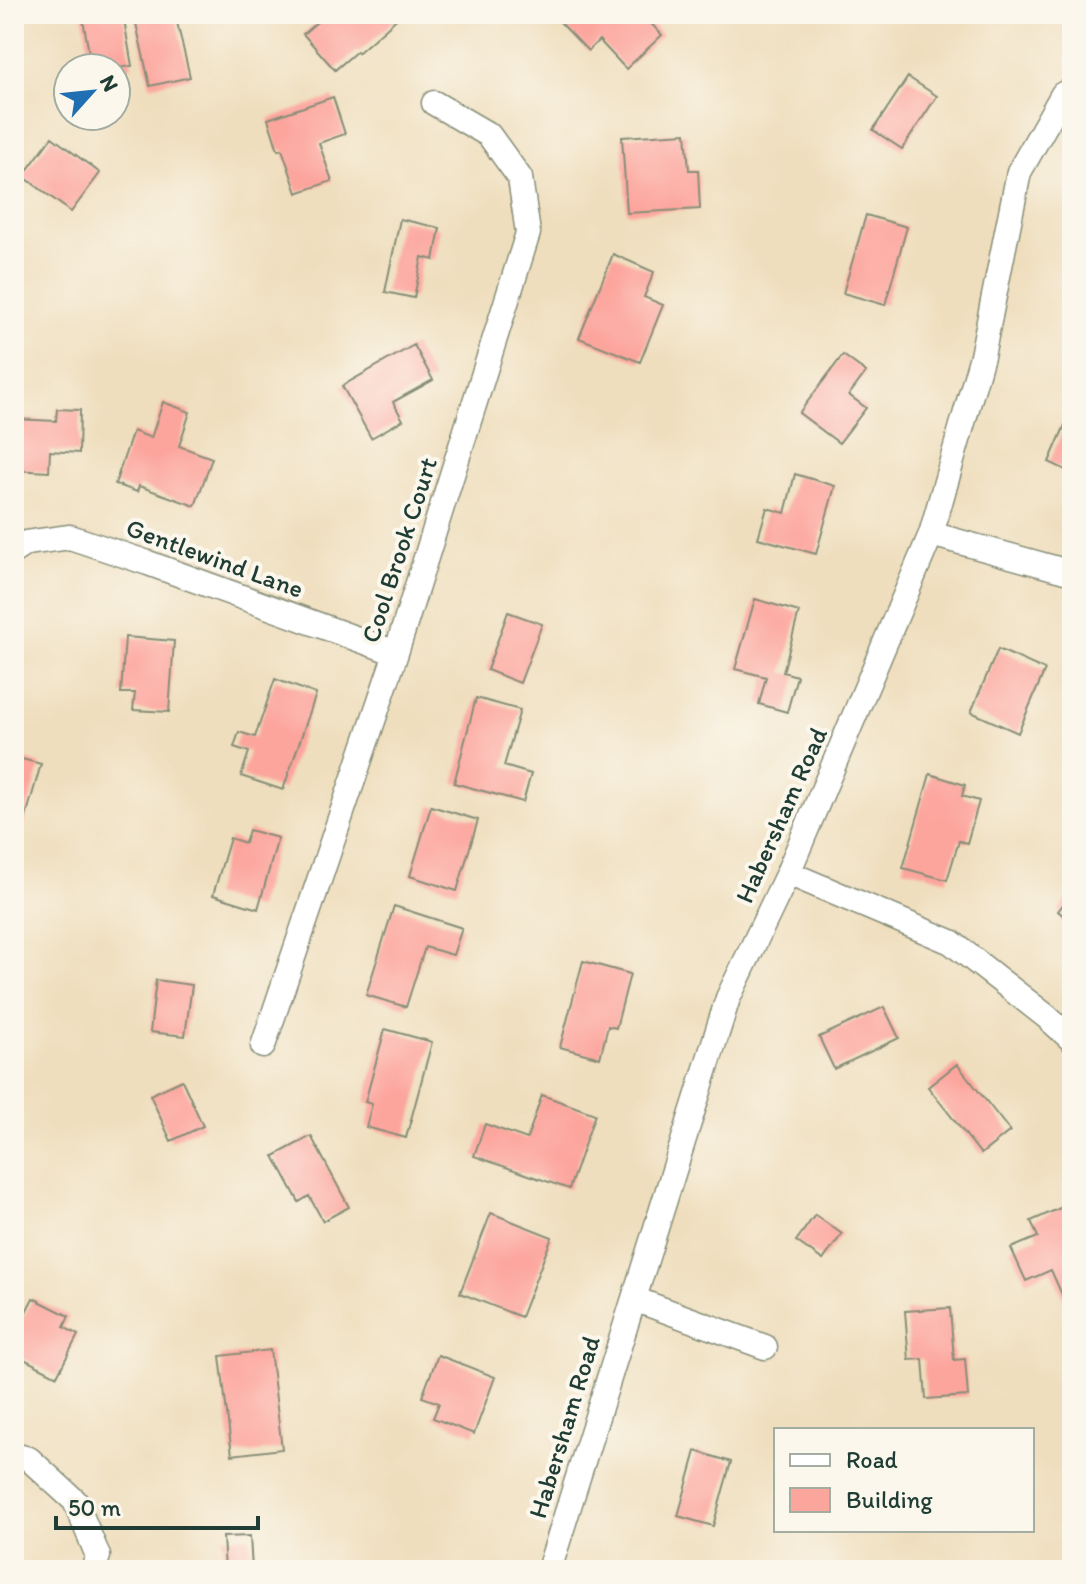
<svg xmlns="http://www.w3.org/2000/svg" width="1086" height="1584" viewBox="0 0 1086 1584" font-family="Itim,sans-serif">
  <rect width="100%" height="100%" fill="#fbf7ec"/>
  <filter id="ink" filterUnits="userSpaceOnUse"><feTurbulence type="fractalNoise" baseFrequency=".0125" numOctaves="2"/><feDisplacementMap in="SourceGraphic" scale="16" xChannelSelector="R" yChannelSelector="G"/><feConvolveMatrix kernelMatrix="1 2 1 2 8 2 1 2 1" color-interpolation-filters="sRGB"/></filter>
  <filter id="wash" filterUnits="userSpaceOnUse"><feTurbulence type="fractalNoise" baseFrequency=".006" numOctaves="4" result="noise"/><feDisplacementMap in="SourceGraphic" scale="32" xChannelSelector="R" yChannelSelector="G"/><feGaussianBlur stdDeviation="1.8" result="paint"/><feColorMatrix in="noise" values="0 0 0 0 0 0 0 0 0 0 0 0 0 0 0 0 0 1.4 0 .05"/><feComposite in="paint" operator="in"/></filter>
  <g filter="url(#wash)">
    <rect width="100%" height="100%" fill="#efdebd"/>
    <g id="blocks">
      <path fill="#fca59d" d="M 82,14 L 123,14 L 132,66 L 117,68 L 77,68 L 77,66 L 91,64 Z
        M 158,14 L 175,14 L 190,77 L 150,86 L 135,19 Z
        M 326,14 L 402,14 L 358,53 L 357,51 L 335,70 L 303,34 Z
        M 569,14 L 642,14 L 662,35 L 626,69 L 599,40 L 588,51 L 560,22 Z
        M 908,77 L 937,96 L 902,149 L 873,130 Z
        M 333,97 L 345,134 L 319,143 L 332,181 L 297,193 L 282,149 L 278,150 L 268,119 Z
        M 686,133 L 689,170 L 698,170 L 700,209 L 627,213 L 622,137 Z
        M 52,137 L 100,173 L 71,212 L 23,176 Z
        M 866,215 L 907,227 L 885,305 L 843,293 Z
        M 400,219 L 440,228 L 434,260 L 422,257 L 414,298 L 385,292 Z
        M 613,254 L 654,272 L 644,297 L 663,305 L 640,362 L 579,338 Z
        M 414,345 L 433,380 L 393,402 L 403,420 L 371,438 L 342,386 Z
        M 843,355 L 866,372 L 849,395 L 866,408 L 839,443 L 799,413 Z
        M 163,402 L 190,412 L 179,446 L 212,458 L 195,506 L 139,486 L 137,492 L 115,484 L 133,431 L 151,438 Z
        M 57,409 L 80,410 L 79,453 L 50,451 L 49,472 L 14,470 L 14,419 L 56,421 Z
        M 1072,409 L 1072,473 L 1049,462 Z
        M 795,474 L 835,486 L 816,554 L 758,538 L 767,508 L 785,513 Z
        M 755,599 L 799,612 L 783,672 L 797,676 L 787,712 L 759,704 L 766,677 L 735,669 Z
        M 508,612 L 542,624 L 520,683 L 487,670 Z
        M 125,637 L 174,641 L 169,712 L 133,710 L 135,693 L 121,693 Z
        M 998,649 L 1045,670 L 1018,733 L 971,712 Z
        M 275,679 L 316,694 L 283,790 L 241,776 L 249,752 L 234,747 L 239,732 L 255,737 Z
        M 476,698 L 520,710 L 504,766 L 531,774 L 523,802 L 454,783 Z
        M 14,757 L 41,764 L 15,855 L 14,855 Z
        M 930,774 L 965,785 L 962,796 L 979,801 L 967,843 L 959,841 L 947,880 L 903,868 Z
        M 431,806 L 478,820 L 457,891 L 410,876 Z
        M 249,830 L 278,838 L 258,909 L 213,895 L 230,838 L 245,843 Z
        M 1072,893 L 1072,923 L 1058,911 Z
        M 394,906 L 462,928 L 453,955 L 425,947 L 406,1007 L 366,995 Z
        M 583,961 L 630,974 L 616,1028 L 608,1026 L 600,1058 L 560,1047 Z
        M 156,980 L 192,985 L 185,1036 L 150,1032 Z
        M 884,1007 L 899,1038 L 834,1069 L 819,1037 Z
        M 385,1029 L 432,1042 L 406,1138 L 366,1127 L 372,1104 L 365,1102 Z
        M 957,1064 L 1010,1131 L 981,1154 L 928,1087 Z
        M 182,1080 L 203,1126 L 171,1141 L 150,1095 Z
        M 542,1095 L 595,1114 L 569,1189 L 474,1156 L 485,1124 L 527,1139 Z
        M 311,1136 L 349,1207 L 323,1221 L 309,1196 L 299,1202 L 274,1156 Z
        M 1069,1204 L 1072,1212 L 1072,1293 L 1063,1297 L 1051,1270 L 1026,1281 L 1011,1248 L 1038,1237 L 1031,1221 Z
        M 491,1213 L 552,1237 L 521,1317 L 460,1293 Z
        M 815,1215 L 842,1234 L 823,1260 L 796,1241 Z
        M 33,1298 L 69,1316 L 64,1327 L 78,1335 L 57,1376 L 14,1354 L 21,1338 L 14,1335 Z
        M 950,1308 L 954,1360 L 965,1359 L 968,1396 L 926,1399 L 923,1359 L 909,1360 L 905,1311 Z
        M 270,1350 L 282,1449 L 232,1455 L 220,1356 Z
        M 438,1355 L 495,1377 L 474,1434 L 433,1418 L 439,1403 L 422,1397 Z
        M 696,1451 L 731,1462 L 713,1526 L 678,1516 Z
        M 250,1536 L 252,1570 L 225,1570 L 223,1537 Z"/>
    </g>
  </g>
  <g filter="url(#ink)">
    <use href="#blocks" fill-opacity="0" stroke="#878e78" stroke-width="2"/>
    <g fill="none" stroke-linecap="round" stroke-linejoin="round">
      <g stroke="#878e78" stroke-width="27">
        <path id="minor" d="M 931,534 L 1072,573
          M 14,551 L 26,543 L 70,537 L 148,563 L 396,653
          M 788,873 L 951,942 L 1047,1017 L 1072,1040
          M 263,1046 L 396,653 L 528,233 L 520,178 L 489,135 L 434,103
          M 634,1299 L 765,1347
          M 14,1455 L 29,1459 L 75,1501 L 98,1556 L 93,1570
          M 549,1570 L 728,998 L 788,873 L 931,534 L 982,356 L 1019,172 L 1063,94 L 1072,97"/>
      </g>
      <use href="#minor" stroke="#fff" stroke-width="24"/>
    </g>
  </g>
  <g text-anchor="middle" stroke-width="8" stroke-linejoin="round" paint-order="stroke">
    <g font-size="26" fill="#1f3d34" stroke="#fbf7ec">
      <text transform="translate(399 550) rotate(-72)" y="9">Cool Brook Court</text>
      <text transform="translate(215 558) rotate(20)" y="9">Gentlewind Lane</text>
      <text transform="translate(781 815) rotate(-66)" y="9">Habersham Road</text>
      <text transform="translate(564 1427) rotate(-73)" y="9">Habersham Road</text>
    </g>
  </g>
  <rect width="1086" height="1584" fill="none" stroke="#fbf7ec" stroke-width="48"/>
  <rect x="774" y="1428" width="260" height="104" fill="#fbf7ec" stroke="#a3ada2" stroke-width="2"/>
  <rect x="790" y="1454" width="40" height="12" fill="#ffffff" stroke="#a3ada2" stroke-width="2"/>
  <text x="846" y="1468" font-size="24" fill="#1f3d34">Road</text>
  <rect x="790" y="1488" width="40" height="24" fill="#fca59d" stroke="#a3ada2" stroke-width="2"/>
  <text x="846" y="1508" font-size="24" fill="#1f3d34">Building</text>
  <g transform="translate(92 92) rotate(63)"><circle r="38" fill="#fbf7ec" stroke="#a3ada2" stroke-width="2"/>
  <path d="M0-6L14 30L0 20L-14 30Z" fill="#1f6fb2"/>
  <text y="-12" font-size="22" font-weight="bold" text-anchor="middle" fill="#1f3d34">N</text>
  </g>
  <path d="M56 1516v12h202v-12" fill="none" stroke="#1f3d34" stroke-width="4"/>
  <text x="68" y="1516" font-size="24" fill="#1f3d34" stroke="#fbf7ec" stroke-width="6" paint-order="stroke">50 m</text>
</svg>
